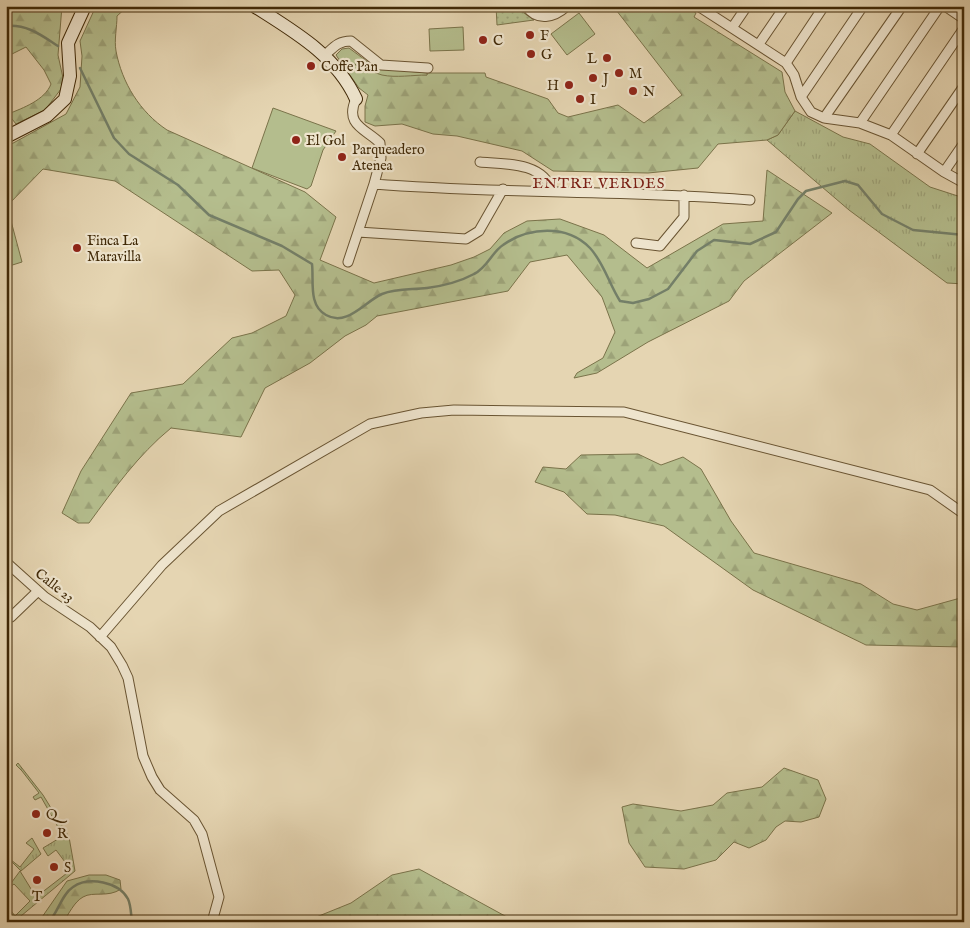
<svg xmlns="http://www.w3.org/2000/svg" width="970" height="928" viewBox="0 0 970 928" font-family="'IM FELL English',serif">
  <defs>
    <pattern id="grass-tufts" width="24" height="20" patternUnits="userSpaceOnUse" patternTransform="scale(1.25)"><rect width="24" height="20" fill="#b4bd8d"/><path d="M3 7l-1-3M5 7V3M7 7l1-3M15 17l-1-3M17 17v-4M19 17l1-3" fill="none" stroke="#9ca278"/></pattern>
    <pattern id="forest-firs" width="22" height="20" patternUnits="userSpaceOnUse" patternTransform="scale(1.25)"><rect width="22" height="20" fill="#b4bd8d"/><path d="M5 1l3.5 6h-7zM16 11l3.5 6h-7z" fill="#9ca278"/></pattern>
    <pattern id="park-dots" width="8" height="8" patternUnits="userSpaceOnUse" patternTransform="scale(1.25)"><rect width="8" height="8" fill="#b4bd8d"/><path d="M2 2h.1M6 6h.1" fill="none" stroke="#9ca278" stroke-width="1.8" stroke-linecap="round"/></pattern>
  </defs>
  <rect width="100%" height="100%" fill="#e5d5b2"/>
  <filter id="stains"><feTurbulence type="fractalNoise" baseFrequency=".004" numOctaves="4"/><feColorMatrix values="0 0 0 0 .2 0 0 0 0 .09 0 0 0 0 .02 0 0 0 .5 -.17"/></filter>
  <radialGradient id="worn" r=".72"><stop offset=".6" stop-color="#630" stop-opacity="0"/><stop offset="1" stop-color="#630" stop-opacity=".3"/></radialGradient>
  <path fill="url(#grass-tufts)" stroke="#7a734a" d="M 795,111 L 843,137 L 870,144 L 930,187 L 964,198 L 964,284 L 947,283 L 849,210 L 767,140 L 778,135 Z
    M 18,763 L 43,795 L 69,837 L 75,871 L 15,921 L 6,917 L 6,904 L 15,916 L 30,901 L 14,884 L 6,890 L 20,871 L 36,897 L 71,870 L 56,850 L 48,856 L 43,848 L 63,836 L 41,797 L 35,800 L 33,797 L 39,793 L 22,771 L 16,765 Z
    M 32,838 L 41,854 L 21,871 L 6,856 L 20,867 L 34,849 L 26,843 Z"/>
  <path fill="url(#forest-firs)" stroke="#7a734a" d="M 6,6 L 62,6 L 58,55 L 63,78 L 61,89 L 45,110 L 16,124 L 8,114 C 23,108 45,100 51,84 L 44,70 L 26,47 L 6,57 Z
    M 96,6 L 128,6 L 117,16 C 117,27 114,40 116,51 C 122,83 140,112 167,130 L 305,192 L 336,217 L 320,260 L 374,283 L 451,265 L 474,257 L 490,249 L 504,233 L 527,221 L 560,219 L 604,235 L 647,268 L 723,224 L 763,221 L 767,170 L 832,213 L 744,281 L 729,301 L 648,342 L 597,373 L 574,378 L 577,373 L 603,358 L 615,332 L 602,297 L 567,255 L 530,262 L 508,291 L 377,316 L 366,325 L 345,336 L 310,363 L 265,388 L 241,437 L 171,428 C 138,455 114,489 89,523 L 78,523 L 62,513 L 81,471 L 131,393 L 183,384 L 232,338 L 252,333 L 286,316 L 295,295 L 279,270 L 252,271 L 115,181 L 43,169 L 7,206 L 22,262 L 6,267 L 6,147 L 66,114 L 80,87 L 82,56 L 80,41 Z
    M 613,6 L 684,6 L 696,13 L 694,17 L 782,72 L 785,92 L 795,111 L 778,135 L 767,140 L 718,144 L 698,168 L 648,173 L 553,171 L 522,151 L 457,136 L 433,134 L 402,124 L 375,126 L 365,122 L 365,106 L 368,95 L 359,88 L 340,61 L 349,61 L 366,71 L 427,75 L 427,73 L 485,73 L 486,77 L 548,99 L 558,113 L 568,117 L 618,105 L 644,123 L 682,95 Z
    M 638,454 L 661,465 L 683,457 L 701,469 L 731,521 L 754,553 L 861,584 L 893,604 L 917,610 L 964,597 L 964,647 L 866,645 L 753,590 L 664,526 L 615,515 L 587,514 L 564,492 L 535,482 L 543,467 L 566,469 L 581,455 Z
    M 784,768 L 818,780 L 826,799 L 819,817 L 801,822 L 785,821 L 776,827 L 766,840 L 749,848 L 734,842 L 716,860 L 684,869 L 645,867 L 629,843 L 622,807 L 633,804 L 681,811 L 713,805 L 727,793 L 762,787 Z
    M 419,869 L 516,922 L 304,922 L 351,903 L 392,875 Z
    M 89,875 L 106,875 L 120,880 L 121,889 C 108,898 93,891 83,897 C 74,902 69,914 63,922 L 32,922 L 40,920 L 67,881 Z"/>
  <path fill="url(#park-dots)" stroke="#7a734a" d="M 496,6 L 514,6 L 534,20 L 497,25 Z"/>
  <path fill="#b4bd8d" stroke="#7a734a" d="M 579,13 L 595,34 L 567,55 L 551,34 Z
    M 463,27 L 464,50 L 430,51 L 429,29 Z
    M 349,48 L 376,68 L 427,73 L 427,75 C 413,75 396,78 382,75 C 368,71 355,62 340,61 L 336,55 L 342,49 Z
    M 273,108 L 336,131 L 323,150 L 311,186 L 307,189 L 252,168 Z"/>
  <g fill="none" stroke-linecap="round" stroke-linejoin="round">
    <path stroke="#747f68" stroke-width="2.5" d="M 6,26 C 27,24 41,35 58,46
      M 80,68 L 114,138 L 129,154 L 178,185 L 209,215 L 282,246 L 312,264 C 314,281 308,305 326,315 C 347,327 364,302 382,294 C 397,288 412,290 427,288 C 442,286 461,281 474,274 C 487,268 492,252 503,245 C 528,227 567,224 590,248 C 604,263 609,284 620,301 L 633,303 L 649,299 L 668,289 L 697,251 L 714,240 L 750,244 L 776,232 L 798,199 L 806,191 L 845,181 L 858,185 L 882,214 L 913,230 L 964,235
      M 49,922 C 58,912 62,894 73,887 C 89,876 119,882 128,899 C 131,905 131,915 132,922"/>
    <g stroke="#695432" stroke-width="11">
      <path id="street" d="M 526,6 C 537,22 554,18 567,6
        M 698,6 L 786,63 L 794,75 L 801,97 L 811,112 L 824,118 L 860,123 L 891,135 L 944,172 L 964,183
        M 945,6 L 964,19
        M 732,28 L 747,6
        M 759,44 L 785,6
        M 324,56 C 334,47 338,41 351,41 L 381,65 L 428,68
        M 786,63 L 824,6
        M 801,97 L 863,6
        M 356,99 C 344,125 366,129 380,143 L 381,158 L 374,184 C 499,194 625,190 750,200
        M 824,118 L 902,6
        M 860,123 L 940,6
        M 891,135 L 964,28
        M 917,154 L 964,86
        M 480,162 C 505,164 543,162 552,191
        M 944,172 L 964,143
        M 358,232 L 466,239 L 479,231 L 503,189
        M 636,243 L 660,246 L 684,217 L 684,195
        M 348,262 L 374,184
        M 6,562 L 45,597 L 90,627 L 111,647 L 122,665 L 128,678 L 143,756 L 152,777 L 160,790 L 194,820 L 202,834 L 219,897 L 212,922
        M 6,612 L 11,617 L 38,591
        M 100,637 L 162,565 L 219,511 L 370,424 L 421,413 L 454,410 L 624,412 L 930,490 L 964,514"/>
    </g>
    <g stroke="#402907" stroke-width="14">
      <path id="secondary" d="M 254,6 C 293,31 336,55 356,99
        M 6,137 L 47,116 L 65,99 L 70,76 L 68,43 L 85,6"/>
    </g>
    <use href="#street" stroke="#eee4cd" stroke-width="9"/>
    <use href="#secondary" stroke="#eee4cd" stroke-width="12"/>
  </g>
  <g fill="#8f2418" stroke="#eee4cd" stroke-width="2">
    <circle cx="530" cy="35" r="5"/>
    <circle cx="483" cy="40" r="5"/>
    <circle cx="531" cy="54" r="5"/>
    <circle cx="607" cy="58" r="5"/>
    <circle cx="311" cy="66" r="5"/>
    <circle cx="619" cy="73" r="5"/>
    <circle cx="593" cy="78" r="5"/>
    <circle cx="569" cy="85" r="5"/>
    <circle cx="633" cy="91" r="5"/>
    <circle cx="580" cy="99" r="5"/>
    <circle cx="296" cy="140" r="5"/>
    <circle cx="342" cy="157" r="5"/>
    <circle cx="77" cy="248" r="5"/>
    <circle cx="36" cy="814" r="5"/>
    <circle cx="47" cy="833" r="5"/>
    <circle cx="54" cy="867" r="5"/>
    <circle cx="37" cy="880" r="5"/>
  </g>
  <g text-anchor="middle" stroke-width="4.5" stroke-linejoin="round" paint-order="stroke">
    <g font-size="14" fill="#402907" stroke="#eee4cd" text-anchor="start">
      <text x="540" y="40">F</text>
      <text x="493" y="45">C</text>
      <text x="541" y="59">G</text>
      <text x="597" y="63" text-anchor="end">L</text>
      <text x="321" y="71">Coffe Pan</text>
      <text x="629" y="78">M</text>
      <text x="603" y="83">J</text>
      <text x="559" y="90" text-anchor="end">H</text>
      <text x="643" y="96">N</text>
      <text x="590" y="104">I</text>
      <text x="306" y="145">El Gol</text>
      <text x="352" y="154">Parqueadero<tspan x="352" dy="16">Atenea</tspan></text>
      <text x="87" y="245">Finca La<tspan x="87" dy="16">Maravilla</tspan></text>
      <text x="46" y="819">Q</text>
      <text x="57" y="838">R</text>
      <text x="64" y="872">S</text>
      <text x="37" y="901" text-anchor="middle">T</text>
    </g>
    <g font-size="14" fill="#402907" stroke="#eee4cd">
      <text transform="translate(55 585) rotate(38)" y="5">Calle 23</text>
    </g>
    <g font-size="15" letter-spacing="1" fill="#7a1f14" stroke="#eee4cd">
      <text x="599" y="188">ENTRE VERDES</text>
    </g>
  </g>
  <rect width="970" height="928" fill="none" stroke="#e5d5b2" stroke-width="25"/>
  <rect x="8" y="8" width="955" height="913" fill="none" stroke="#402907" stroke-width="2.5"/>
  <rect x="12" y="12" width="945" height="903" fill="none" stroke="#402907"/>
  <rect width="100%" height="100%" filter="url(#stains)"/>
  <rect width="100%" height="100%" fill="url(#worn)"/>
</svg>
